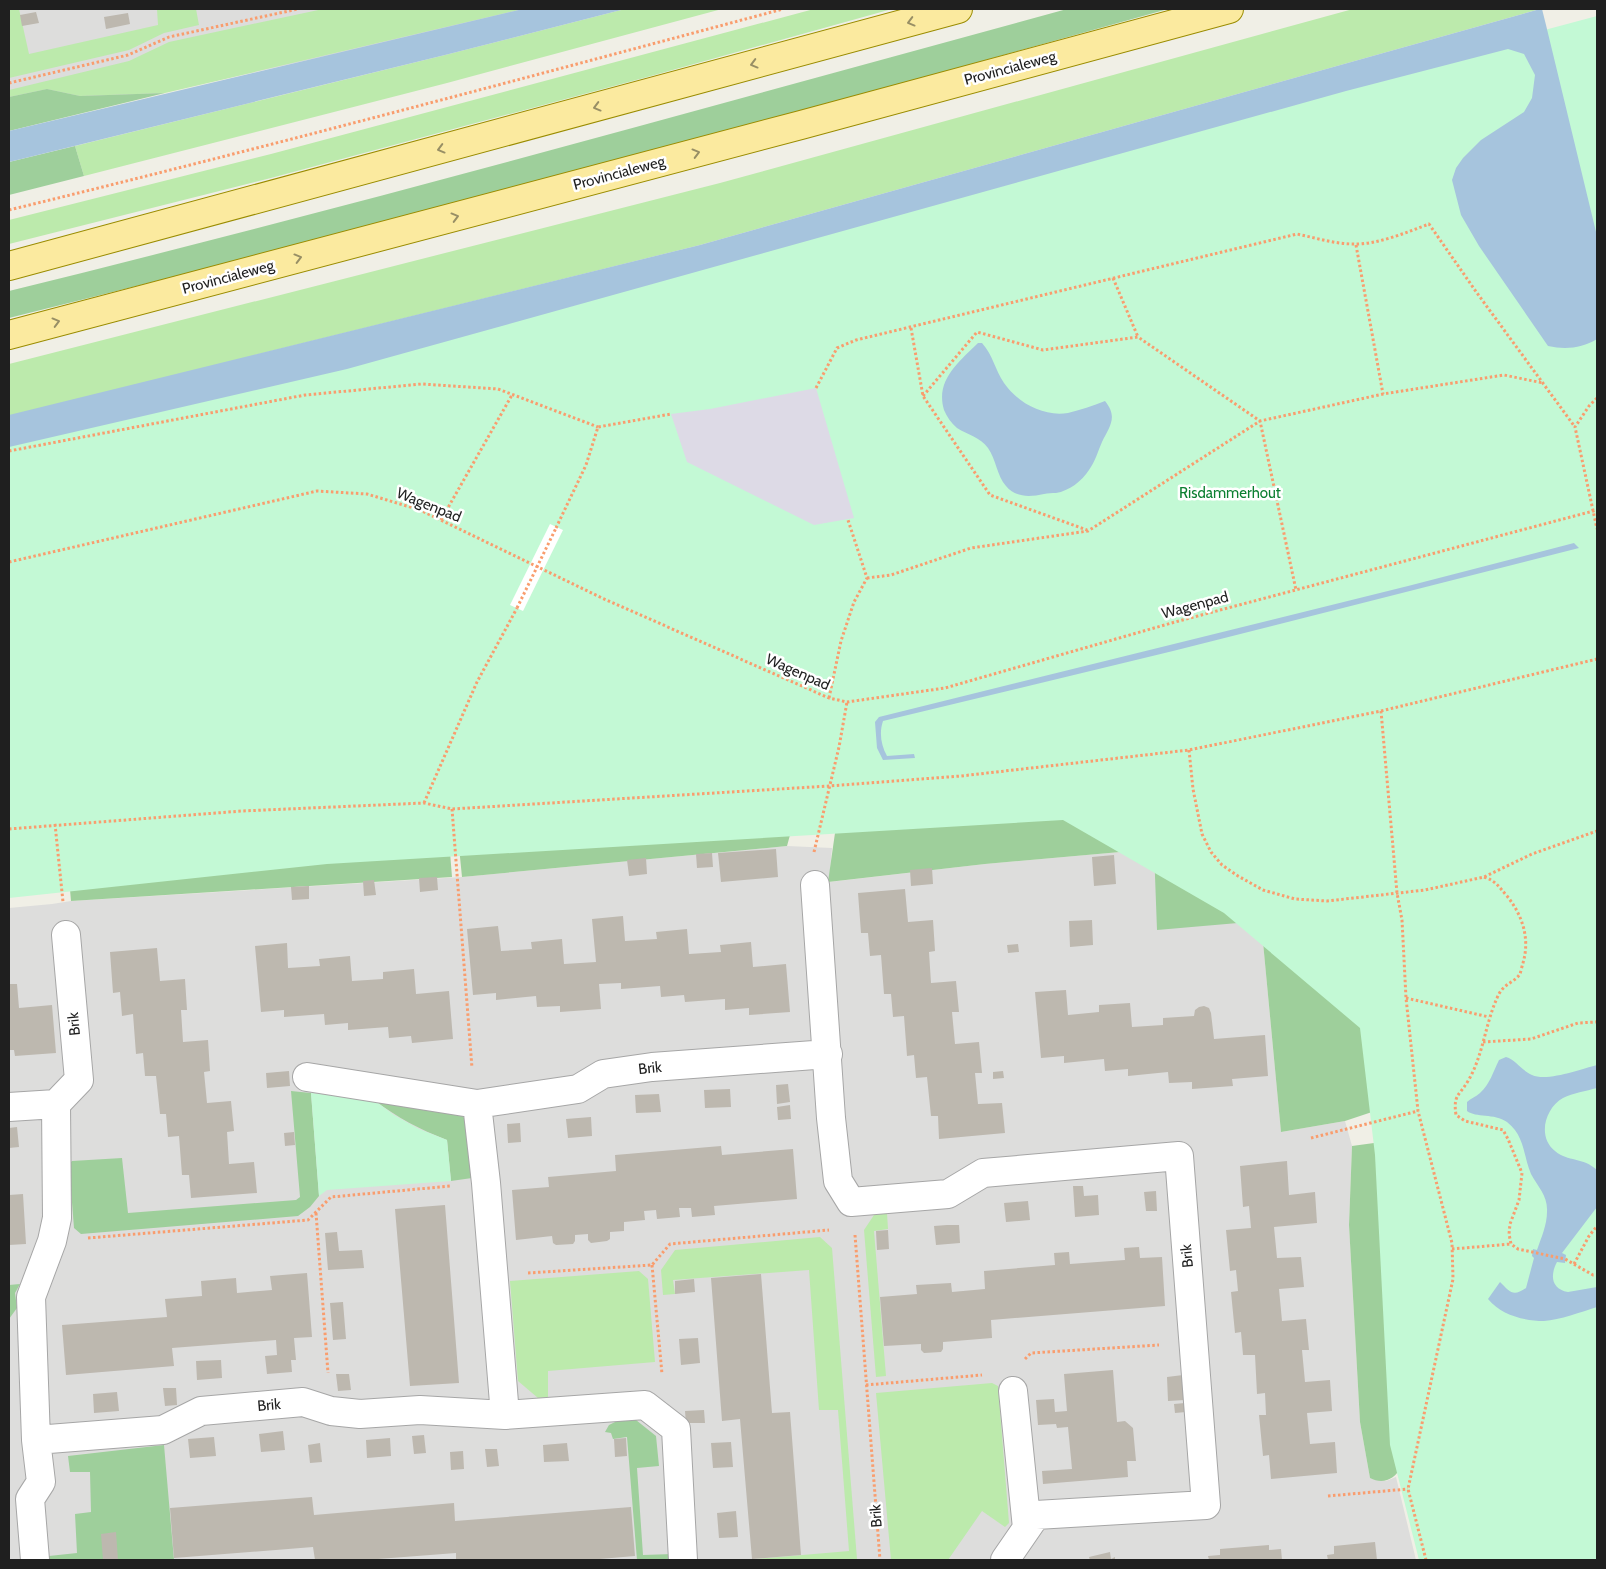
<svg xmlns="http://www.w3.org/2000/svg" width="1606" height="1569" viewBox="0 0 1606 1569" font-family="Cabin,sans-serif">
  <rect width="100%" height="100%" fill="#f0efe6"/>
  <path fill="#dddddc" d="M 9,9 L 537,9 L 9,127 Z
    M 787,846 L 832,848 L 829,882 L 985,864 L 1154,849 L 1261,921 L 1281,1132 L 1345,1121 L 1352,1146 L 1349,1225 L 1360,1422 L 1370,1478 L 1386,1481 L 1396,1477 L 1416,1560 L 9,1560 L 9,908 L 52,904 L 71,901 L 462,877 Z"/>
  <path fill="#bceaac" d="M 9,9 L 19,9 L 29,54 L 158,25 L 157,9 L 196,9 L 199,25 L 164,33 L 129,50 L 9,78 Z
    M 323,9 L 523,9 L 165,93 L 80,96 L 47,89 L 9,97 L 9,90 L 129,61 L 169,42 Z
    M 625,9 L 722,9 L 447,83 L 84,176 L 75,146 L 445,55 Z
    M 814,9 L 892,9 L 651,76 L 271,178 L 9,244 L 9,220 L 271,154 Z
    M 1353,9 L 1540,9 L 700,245 L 9,416 L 9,364 L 720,183 Z
    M 887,1213 L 888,1229 L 874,1231 L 886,1376 L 876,1377 L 864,1230 L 874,1215 Z
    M 820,1237 L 832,1248 L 857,1559 L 856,1560 L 743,1560 L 849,1551 L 838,1410 L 819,1410 L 809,1270 L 673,1280 L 675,1294 L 663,1295 L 661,1270 L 675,1250 Z
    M 639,1271 L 648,1279 L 655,1362 L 548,1371 L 548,1397 L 538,1398 L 518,1381 L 510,1281 Z
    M 992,1383 L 998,1386 L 1009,1523 L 1005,1527 L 982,1511 L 948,1560 L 891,1560 L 876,1393 Z"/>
  <path fill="#9ecf9b" d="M 1067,9 L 1168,9 L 843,100 L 276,251 L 9,318 L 9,291 C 363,204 715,105 1067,9 Z
    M 47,89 L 80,96 L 165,93 L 9,131 L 9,97 Z
    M 75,146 L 84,176 L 9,195 L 9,162 Z
    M 1180,756 L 1392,903 L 1387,1107 L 1345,1121 L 1281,1132 L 1261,921 L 1157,930 L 1154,849 L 985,864 L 828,882 L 836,826 Z
    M 447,815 L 452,877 L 71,901 L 65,831 Z
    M 457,827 L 790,835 L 787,846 L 462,877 Z
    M 291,1091 L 311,1093 L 319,1196 L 310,1207 L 298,1216 L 81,1234 L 74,1228 L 69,1164 L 72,1161 L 122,1158 L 128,1213 L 296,1200 L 300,1197 Z
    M 374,1100 L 443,1111 L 463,1116 L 468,1127 L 472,1178 L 451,1181 L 447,1140 C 419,1129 398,1118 374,1100 Z
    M 1396,1140 L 1401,1467 C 1395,1479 1383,1485 1370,1478 L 1360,1422 L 1349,1225 L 1352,1146 Z
    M 20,1284 L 15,1293 L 17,1308 L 9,1319 L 9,1285 Z
    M 619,1420 L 636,1420 L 656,1436 L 659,1466 L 637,1468 L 643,1555 L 673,1554 L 673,1560 L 637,1560 L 627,1437 L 613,1439 L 611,1433 L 605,1432 L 609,1425 Z
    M 164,1445 L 174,1560 L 49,1560 L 49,1556 L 77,1553 L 75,1514 L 91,1512 L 90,1472 L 70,1472 L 68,1456 Z"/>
  <path fill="#c3f9d5" d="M 1597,16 L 1597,1560 L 1419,1560 L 1390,1445 L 1375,1155 L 1360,1028 L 1224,913 L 1063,820 L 327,864 L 9,898 L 9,431 L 923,195 Z
    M 311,1093 L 374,1100 L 394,1115 L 419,1129 L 447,1140 L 451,1181 L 327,1190 L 319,1196 Z"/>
  <path fill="#dddae6" d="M 816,388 L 854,518 L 814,525 L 687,462 L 671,414 L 710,409 Z"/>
  <path fill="#a6c4dd" d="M 523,9 L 625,9 L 445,55 L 9,162 L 9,131 Z
    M 1540,9 L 1542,9 L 1546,25 L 1597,236 L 1597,339 C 1582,348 1566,350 1548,346 L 1479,246 L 1461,215 L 1452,180 L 1456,168 L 1463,158 L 1481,140 L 1524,112 L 1532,98 L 1535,75 L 1524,54 L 1508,49 L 1346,91 L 347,369 L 9,447 L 9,415 L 700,245 Z
    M 978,343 L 982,343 C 993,355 995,370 1004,383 C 1018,403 1043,417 1068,413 C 1080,410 1093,406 1105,401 C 1118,417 1110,426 1102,442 C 1098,451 1095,462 1089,470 C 1082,481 1069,491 1056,493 C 1052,493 1048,493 1044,494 C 1030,497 1016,498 1006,486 C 997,476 996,459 988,448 C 980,437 968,435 957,428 C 951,423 947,417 944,410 C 935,380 959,362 978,343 Z
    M 1574,543 L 1579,548 L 1173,651 L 883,721 C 879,733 881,745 887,756 L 914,754 L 915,758 L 883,760 L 877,748 L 875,722 L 879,717 L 1408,586 Z
    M 1506,1057 C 1516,1060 1522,1071 1532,1075 C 1547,1082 1581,1069 1597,1065 L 1597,1088 C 1586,1091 1573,1093 1563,1098 C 1545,1108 1537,1137 1555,1151 C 1568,1162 1583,1157 1597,1170 L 1597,1207 L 1562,1253 L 1566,1255 L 1565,1263 L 1557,1262 C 1550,1275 1551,1289 1568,1292 L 1597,1287 L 1597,1307 C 1581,1312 1560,1320 1544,1321 C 1524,1321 1501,1315 1488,1299 L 1500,1282 C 1510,1292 1513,1297 1526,1288 L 1534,1258 L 1532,1256 L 1533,1249 L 1537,1250 C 1541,1238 1547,1225 1547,1212 C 1548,1196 1538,1187 1531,1174 C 1523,1155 1525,1136 1507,1122 C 1494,1113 1476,1118 1467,1111 L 1467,1102 C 1471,1098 1476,1097 1480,1093 C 1490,1084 1493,1072 1499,1060 Z"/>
  <path fill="#fff" d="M 550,524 L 563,530 L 523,611 L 510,605 Z"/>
  <path fill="#bdb8af" d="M 36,12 L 39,23 L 22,26 L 20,15 Z
    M 128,13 L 130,24 L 106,29 L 104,17 Z
    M 776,849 L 778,877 L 721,882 L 718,853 Z
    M 712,853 L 713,867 L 697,868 L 696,854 Z
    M 1114,855 L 1116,884 L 1094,886 L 1092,857 Z
    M 646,858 L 647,874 L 629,876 L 627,860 Z
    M 932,868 L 933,884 L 911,886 L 910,870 Z
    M 437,877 L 438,890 L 420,892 L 419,878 Z
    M 374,880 L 376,895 L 364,896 L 363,881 Z
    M 309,886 L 309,899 L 292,900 L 291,887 Z
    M 905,889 L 908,922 L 933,920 L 935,951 L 929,952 L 931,983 L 956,981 L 959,1012 L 952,1012 L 955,1044 L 979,1042 L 982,1073 L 975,1073 L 978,1104 L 1002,1103 L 1005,1133 L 939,1139 L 938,1116 L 931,1116 L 927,1077 L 916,1078 L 914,1055 L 907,1056 L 904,1016 L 893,1017 L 891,994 L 884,994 L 881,955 L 870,956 L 868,933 L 861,933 L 858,893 Z
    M 623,916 L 625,941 L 657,939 L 656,932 L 687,929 L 689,954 L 721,952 L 720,945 L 751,942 L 753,967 L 786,964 L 790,1012 L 749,1015 L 749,1008 L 725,1010 L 725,999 L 685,1002 L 684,995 L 661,997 L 660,986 L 621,989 L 621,983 L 599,984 L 601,1009 L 560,1012 L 560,1006 L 537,1007 L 536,996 L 496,1000 L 496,993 L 473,995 L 467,929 L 498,926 L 501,951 L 532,949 L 531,942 L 562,939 L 564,964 L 596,962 L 592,919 Z
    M 1092,920 L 1093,945 L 1070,947 L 1069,921 Z
    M 287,943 L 288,968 L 320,966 L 319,959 L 350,956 L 352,981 L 383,979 L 383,972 L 414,969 L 416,994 L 449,991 L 453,1039 L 412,1043 L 411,1036 L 389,1038 L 388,1027 L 348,1030 L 348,1023 L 325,1025 L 324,1014 L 284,1017 L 284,1010 L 261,1012 L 255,946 Z
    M 1018,944 L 1019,952 L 1008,953 L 1007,945 Z
    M 157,948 L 160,981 L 185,979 L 187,1010 L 181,1010 L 183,1042 L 208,1040 L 210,1071 L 204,1072 L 207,1103 L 231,1101 L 234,1131 L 227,1132 L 229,1164 L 254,1162 L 257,1193 L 191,1198 L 189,1175 L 182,1175 L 179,1136 L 168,1137 L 166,1114 L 160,1114 L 156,1076 L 145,1076 L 143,1053 L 136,1054 L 133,1014 L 122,1016 L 120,992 L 113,993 L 110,952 Z
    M 9,984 L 17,984 L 19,1008 L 52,1005 L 56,1053 L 15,1056 L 14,1050 L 9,1050 Z
    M 1066,990 L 1068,1015 L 1099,1012 L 1099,1005 L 1130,1003 L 1132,1027 L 1163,1025 L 1163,1018 L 1194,1016 L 1195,1010 L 1199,1007 L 1204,1006 L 1209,1008 L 1211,1013 L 1214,1039 L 1265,1035 L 1268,1076 L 1232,1079 L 1233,1086 L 1192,1089 L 1192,1082 L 1169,1083 L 1168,1072 L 1128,1076 L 1128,1069 L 1105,1071 L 1104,1059 L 1064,1063 L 1064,1056 L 1041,1058 L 1035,992 Z
    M 289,1071 L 290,1086 L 267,1088 L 266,1073 Z
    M 1003,1071 L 1004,1078 L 993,1079 L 993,1072 Z
    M 788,1084 L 790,1102 L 777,1104 L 776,1085 Z
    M 730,1089 L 731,1107 L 705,1108 L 704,1090 Z
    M 659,1094 L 661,1112 L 636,1113 L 635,1095 Z
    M 790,1105 L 791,1119 L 778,1120 L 777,1107 Z
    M 591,1117 L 592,1136 L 568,1138 L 566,1119 Z
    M 520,1123 L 521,1142 L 508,1143 L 507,1124 Z
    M 17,1127 L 19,1147 L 9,1148 L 9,1128 Z
    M 294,1132 L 295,1145 L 285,1146 L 284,1133 Z
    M 721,1146 L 722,1155 L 793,1149 L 797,1199 L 714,1206 L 715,1215 L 692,1217 L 691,1208 L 679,1208 L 680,1217 L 657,1219 L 656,1210 L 644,1211 L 645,1220 L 624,1222 L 624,1231 L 610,1232 L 610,1239 L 607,1241 L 591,1243 L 588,1240 L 588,1234 L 575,1235 L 575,1241 L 573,1244 L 556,1245 L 553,1243 L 552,1236 L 516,1240 L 512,1190 L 549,1187 L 548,1177 L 616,1171 L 615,1155 Z
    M 1287,1161 L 1289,1195 L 1315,1192 L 1317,1223 L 1274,1227 L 1277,1258 L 1301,1257 L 1304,1287 L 1279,1289 L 1282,1321 L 1306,1319 L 1309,1350 L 1302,1350 L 1305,1382 L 1330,1380 L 1332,1411 L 1307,1413 L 1310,1444 L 1335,1442 L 1337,1473 L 1271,1479 L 1269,1455 L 1263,1456 L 1259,1415 L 1266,1415 L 1265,1393 L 1257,1394 L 1255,1355 L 1243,1355 L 1241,1332 L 1235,1333 L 1231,1292 L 1238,1291 L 1236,1270 L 1230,1271 L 1226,1230 L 1251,1228 L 1249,1206 L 1243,1207 L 1240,1166 Z
    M 1073,1186 L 1083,1186 L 1084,1196 L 1098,1195 L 1099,1215 L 1075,1217 Z
    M 1156,1191 L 1157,1211 L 1146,1211 L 1144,1192 Z
    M 23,1194 L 26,1244 L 9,1245 L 9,1195 Z
    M 1028,1201 L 1030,1220 L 1006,1222 L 1004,1203 Z
    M 445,1205 L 459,1383 L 410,1386 L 395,1209 Z
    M 947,1225 L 959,1225 L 960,1243 L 936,1245 L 934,1226 Z
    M 888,1230 L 889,1249 L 877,1250 L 876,1231 Z
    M 337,1232 L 339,1251 L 362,1250 L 364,1268 L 328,1270 L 325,1233 Z
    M 1139,1247 L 1140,1258 L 1162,1257 L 1165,1306 L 991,1320 L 992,1338 L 943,1342 L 943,1349 L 941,1352 L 924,1353 L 921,1350 L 921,1344 L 884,1346 L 880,1297 L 917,1294 L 916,1285 L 951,1283 L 952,1292 L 985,1289 L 984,1271 L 1055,1265 L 1054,1253 L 1069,1252 L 1070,1264 L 1125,1260 L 1124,1248 Z
    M 307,1273 L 312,1337 L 294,1338 L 296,1360 L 291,1360 L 292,1372 L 267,1374 L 265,1356 L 277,1355 L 276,1340 L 172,1348 L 174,1366 L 66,1375 L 62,1325 L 167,1317 L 165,1299 L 202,1296 L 201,1281 L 236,1278 L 237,1293 L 272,1290 L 270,1276 Z
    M 761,1274 L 772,1413 L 790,1412 L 801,1555 L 752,1559 L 740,1419 L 722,1421 L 711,1278 Z
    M 694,1279 L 695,1292 L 675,1294 L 675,1281 Z
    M 343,1302 L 346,1339 L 333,1340 L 330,1303 Z
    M 698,1338 L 700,1363 L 681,1365 L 679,1339 Z
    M 221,1360 L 222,1378 L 197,1380 L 196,1361 Z
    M 1113,1370 L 1117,1422 L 1125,1421 L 1133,1428 L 1136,1461 L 1127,1461 L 1128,1477 L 1043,1484 L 1042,1471 L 1072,1469 L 1068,1427 L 1057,1428 L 1056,1424 L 1038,1425 L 1036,1400 L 1054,1399 L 1055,1412 L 1067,1411 L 1064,1374 Z
    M 336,1374 L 349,1374 L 351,1390 L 338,1391 Z
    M 1183,1375 L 1185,1400 L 1168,1401 L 1167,1377 Z
    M 163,1388 L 176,1388 L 177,1405 L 165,1406 Z
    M 117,1392 L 119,1411 L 94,1413 L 93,1394 Z
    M 1185,1403 L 1186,1412 L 1175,1413 L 1174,1404 Z
    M 704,1410 L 705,1423 L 686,1423 L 685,1411 Z
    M 283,1431 L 285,1450 L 261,1452 L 259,1434 Z
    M 424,1435 L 426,1453 L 414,1454 L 412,1436 Z
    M 214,1437 L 216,1456 L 190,1458 L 188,1439 Z
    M 390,1438 L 391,1456 L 367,1458 L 366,1440 Z
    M 626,1438 L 627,1456 L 615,1457 L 614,1439 Z
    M 731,1442 L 733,1467 L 713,1468 L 711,1443 Z
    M 320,1443 L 322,1462 L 310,1463 L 308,1445 Z
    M 567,1443 L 569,1461 L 544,1462 L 543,1445 Z
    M 485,1449 L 497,1449 L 499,1466 L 487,1467 Z
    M 463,1451 L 464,1469 L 451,1470 L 450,1452 Z
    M 312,1497 L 314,1515 L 454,1503 L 455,1521 L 631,1507 L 635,1556 L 588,1560 L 456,1560 L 456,1553 L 365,1560 L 315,1560 L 313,1547 L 174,1558 L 170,1508 Z
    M 736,1511 L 738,1537 L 719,1538 L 717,1513 Z
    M 116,1532 L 118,1560 L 103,1560 L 101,1534 Z
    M 1375,1542 L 1377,1560 L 1328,1560 L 1327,1555 L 1334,1554 L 1334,1546 Z
    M 1269,1545 L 1269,1550 L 1281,1549 L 1282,1560 L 1209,1560 L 1208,1556 L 1220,1555 L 1220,1549 Z
    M 1110,1552 L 1111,1559 L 1115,1557 L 1115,1560 L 1090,1560 L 1089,1557 Z"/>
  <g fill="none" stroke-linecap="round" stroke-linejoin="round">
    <g stroke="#a6a6a6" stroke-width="30">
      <path id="minor" d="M 815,885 L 831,1118 L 838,1181 L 851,1202 L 948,1194 L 983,1173 L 1179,1156 L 1206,1505 L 1036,1515 L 1005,1560
        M 307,1077 L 477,1104
        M 9,1107 L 56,1104
        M 1013,1391 L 1027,1528
        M 505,1415 L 486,1183 L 477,1104 L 578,1089 L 603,1074 L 652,1067 L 828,1054
        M 36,1440 L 163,1430 L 201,1411 L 303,1402 L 331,1411 L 360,1414 L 420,1410 L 505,1415 L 645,1405 L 676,1429 L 683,1560
        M 35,1560 L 30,1499 L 41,1482 L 36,1440 L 31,1297 L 52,1241 L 57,1218 L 56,1104 L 79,1080 L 66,935"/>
    </g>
    <g stroke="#9a8c01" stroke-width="30">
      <path id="major" d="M 9,266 L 958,9
        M 9,335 L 801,125 L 1229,9"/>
    </g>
    <path stroke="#f99d6e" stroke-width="3" stroke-dasharray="2.5 2.5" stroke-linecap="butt" d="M 9,83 L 128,55 L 169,37 L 298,9
      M 9,210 C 268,147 525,78 783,9
      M 1356,245 L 1383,394
      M 1113,278 L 1138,337
      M 911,328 L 923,396 L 990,495 L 1087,530
      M 816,388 L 837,348 L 856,340 L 1297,234 C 1316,238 1335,244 1354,244 C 1376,245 1408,232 1429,224 L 1477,293 L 1575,427
      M 923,396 L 977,332 L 1043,350 L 1138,337 L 1260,421 L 1296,590
      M 1597,398 L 1589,406 L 1575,427 L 1597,529
      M 9,451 L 305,395 L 422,384 L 498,389 L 598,427
      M 441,520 L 512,395
      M 556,528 L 586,465 L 598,427 L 671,414
      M 9,562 L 317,491 L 367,494 L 420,510 L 602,598 L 829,698 L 847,702 L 945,688 L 1175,622 L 1597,510
      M 867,578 L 891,575 L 971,548 L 1088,531 L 1260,421 L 1383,394 L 1504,375 L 1543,383
      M 829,698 L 841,641 L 854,602 L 867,578 L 848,520
      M 1381,711 L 1397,893 L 1402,920 L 1406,998 L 1418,1111 L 1452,1243 L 1453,1279 L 1408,1489 L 1426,1560
      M 1189,750 L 1193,789 L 1202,834 L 1211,852 L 1222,865 L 1238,876 L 1263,890 L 1295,899 L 1327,901 L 1425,890 L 1484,877 L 1532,854 L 1597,831
      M 424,803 L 477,682 L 517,608
      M 452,809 L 472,1068
      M 55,824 L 63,902
      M 9,829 L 242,811 L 424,803 L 452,809 L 829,786 L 961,776 L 1189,750 L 1381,711 L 1597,659
      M 814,852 L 839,747 L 847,702
      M 1484,877 C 1496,881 1499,887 1507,896 C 1523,916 1530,939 1523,963 C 1522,966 1521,971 1520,974 C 1513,984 1503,983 1497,998 C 1485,1025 1483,1056 1468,1081 C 1459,1096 1453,1095 1456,1115 L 1465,1121 L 1503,1130 L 1508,1139 L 1522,1173 L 1519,1200 L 1510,1224 L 1509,1234 L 1511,1244 L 1518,1249 L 1565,1259 L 1593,1275 L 1597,1275
      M 1406,998 L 1489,1017
      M 1483,1042 L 1531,1039 L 1578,1023 L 1597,1022
      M 1311,1138 L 1418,1111
      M 316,1213 L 328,1373
      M 855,1235 L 880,1560
      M 88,1238 L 308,1220 L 331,1197 L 451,1186
      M 1452,1249 L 1511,1244
      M 1574,1264 L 1589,1236 L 1597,1226
      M 652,1265 L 662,1374
      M 528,1273 L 652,1265 L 670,1244 L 829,1230
      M 1025,1359 L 1031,1353 L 1159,1345
      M 866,1385 L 982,1375
      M 1328,1496 L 1408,1489"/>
    <use href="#minor" stroke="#fff" stroke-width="28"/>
    <use href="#major" stroke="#fbea9f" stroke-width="28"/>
    <path stroke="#f99d6e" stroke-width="3" stroke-dasharray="2.5 2.5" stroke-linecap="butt" d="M 517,608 L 556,528"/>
  </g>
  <defs><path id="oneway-chevron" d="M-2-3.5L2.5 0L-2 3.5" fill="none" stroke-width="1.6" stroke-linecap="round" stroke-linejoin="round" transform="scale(1.25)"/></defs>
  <g stroke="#988f65">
    <use href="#oneway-chevron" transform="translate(911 22) rotate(165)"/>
    <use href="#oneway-chevron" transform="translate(754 64) rotate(165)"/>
    <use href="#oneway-chevron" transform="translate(597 107) rotate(165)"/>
    <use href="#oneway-chevron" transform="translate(441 149) rotate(165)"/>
    <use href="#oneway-chevron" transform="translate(696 153) rotate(-15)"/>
    <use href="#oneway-chevron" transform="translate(455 217) rotate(-15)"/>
    <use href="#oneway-chevron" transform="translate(298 258) rotate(-15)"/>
    <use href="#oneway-chevron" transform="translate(56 322) rotate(-15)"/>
  </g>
  <g text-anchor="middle" stroke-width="5" stroke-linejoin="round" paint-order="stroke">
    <g font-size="15" fill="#1f1f1f" stroke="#fff">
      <text transform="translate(1010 68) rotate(-15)" y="5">Provincialeweg</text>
      <text transform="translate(619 173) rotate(-15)" y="5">Provincialeweg</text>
      <text transform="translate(228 277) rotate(-15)" y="5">Provincialeweg</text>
      <text transform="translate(429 505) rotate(22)" y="5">Wagenpad</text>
      <text transform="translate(1195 605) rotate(-15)" y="5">Wagenpad</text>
      <text transform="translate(798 672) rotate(24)" y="5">Wagenpad</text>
      <text transform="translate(74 1024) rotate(-95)" y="5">Brik</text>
      <text transform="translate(650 1068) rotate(-6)" y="5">Brik</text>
      <text transform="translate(1187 1256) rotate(-95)" y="5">Brik</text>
      <text transform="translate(269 1405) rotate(-5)" y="5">Brik</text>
      <text transform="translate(876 1516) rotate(-94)" y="5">Brik</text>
    </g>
    <g font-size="15" fill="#0c7f31" stroke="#fff">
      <text x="1230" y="498">Risdammerhout</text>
    </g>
  </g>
  <rect width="1606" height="1569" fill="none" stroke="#1f1f1f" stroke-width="20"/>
</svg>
